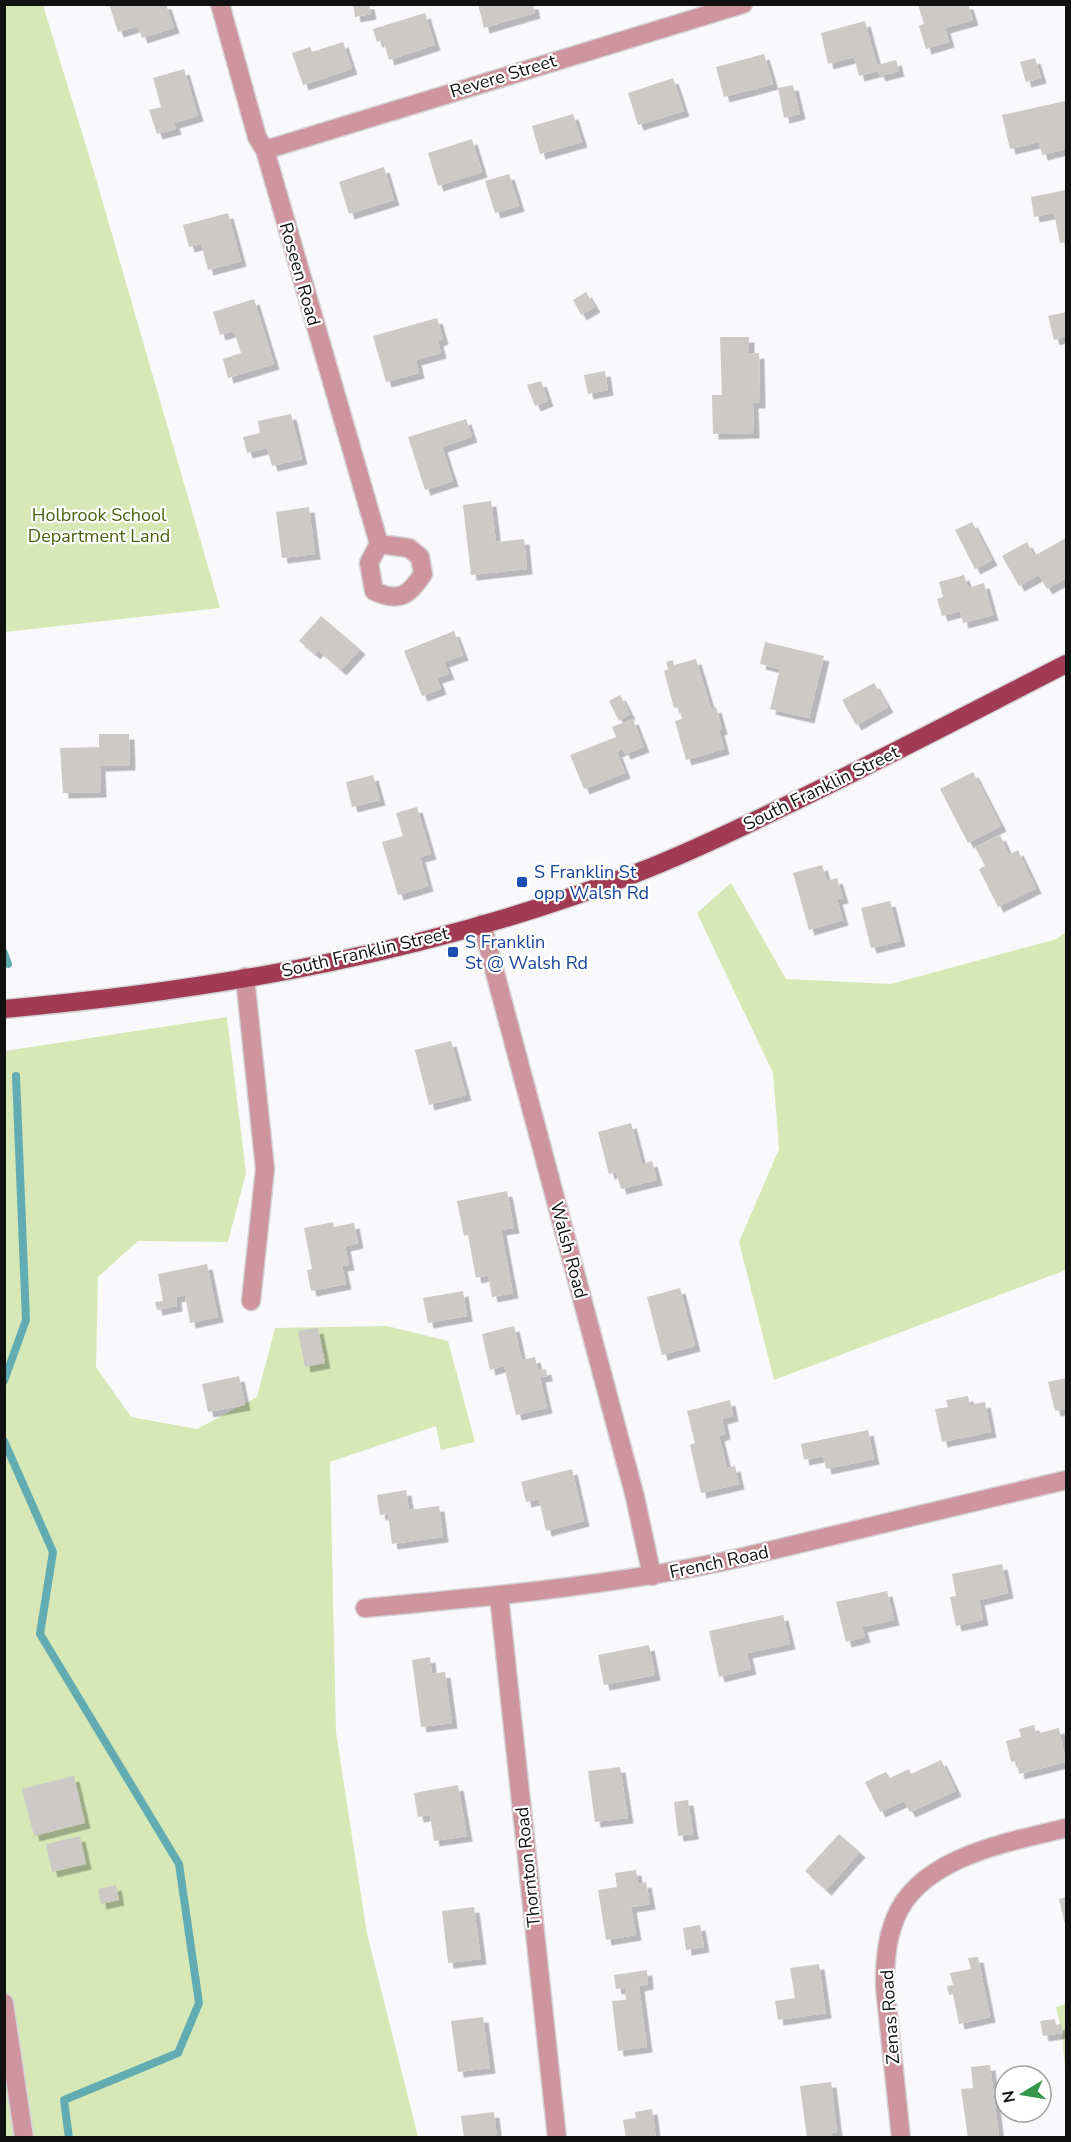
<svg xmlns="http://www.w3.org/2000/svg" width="1071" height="2142" viewBox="0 0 1071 2142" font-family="'Nunito Sans',sans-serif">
  <defs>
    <filter id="shadow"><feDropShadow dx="5.5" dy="5.5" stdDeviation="0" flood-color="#0004"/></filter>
  </defs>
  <rect width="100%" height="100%" fill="#f9f9fc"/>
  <path fill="#d7e8b6" d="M 4,5 L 43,5 L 94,172 L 220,608 L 5,632 Z
    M 731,883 L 786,979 L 891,984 L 1057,939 L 1066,932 L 1066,1270 L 774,1380 L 739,1242 L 779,1149 L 773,1073 L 697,913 Z
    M 227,1017 L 246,1173 L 228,1242 L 138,1241 L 98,1277 L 96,1367 L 131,1417 L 197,1429 L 257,1397 L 275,1328 L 387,1326 L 448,1341 L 475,1442 L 441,1450 L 436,1426 L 330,1462 L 336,1732 L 367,1934 L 418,2137 L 5,2138 L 5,1051 Z
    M 1066,2004 L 1066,2081 L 1062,2033 L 1056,2007 Z"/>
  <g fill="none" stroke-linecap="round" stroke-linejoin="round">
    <path stroke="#61acb2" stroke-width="8" d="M 4,953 L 8,964
      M 4,1381 L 26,1320 L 16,1076
      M 4,1441 L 53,1552 L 40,1634 L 179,1864 L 199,2003 L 178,2053 L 64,2100 L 69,2138"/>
  </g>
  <path fill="#ccc9c7" filter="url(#shadow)" d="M 109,4 L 166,4 L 174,28 L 142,38 L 138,26 L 118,32 Z
    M 353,4 L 369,4 L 371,14 L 355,17 Z
    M 478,4 L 533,4 L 535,13 L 484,28 Z
    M 918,4 L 968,4 L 973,20 L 945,28 L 949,42 L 926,49 L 919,26 L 924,24 Z
    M 425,13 L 435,45 L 389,60 L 383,40 L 377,42 L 373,29 Z
    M 865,21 L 877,65 L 896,60 L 899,71 L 880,76 L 878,71 L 859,76 L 854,57 L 828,64 L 821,33 Z
    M 343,42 L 352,69 L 303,85 L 292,53 L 310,47 L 312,52 Z
    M 764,54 L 773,84 L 724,97 L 716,67 Z
    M 1035,58 L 1041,78 L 1026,82 L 1020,62 Z
    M 184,69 L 198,116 L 174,123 L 176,129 L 157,134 L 149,110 L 161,107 L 153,78 Z
    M 673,78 L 684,111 L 638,125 L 628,93 Z
    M 793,85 L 800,114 L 784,118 L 778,88 Z
    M 1065,101 L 1066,149 L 1042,155 L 1039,142 L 1010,149 L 1002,115 Z
    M 573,114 L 582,142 L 540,154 L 532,126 Z
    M 472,139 L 482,172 L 438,186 L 428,153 Z
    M 384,167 L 394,200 L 349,214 L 339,182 Z
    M 509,174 L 519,206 L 495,213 L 485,181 Z
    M 1066,190 L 1066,242 L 1060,243 L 1054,213 L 1034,217 L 1031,197 Z
    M 228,213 L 241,261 L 208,270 L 201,244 L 189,247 L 183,225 Z
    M 586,292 L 595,307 L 581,315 L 573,300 Z
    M 254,299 L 274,364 L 228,378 L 223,359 L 241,353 L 234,331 L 220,335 L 213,312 Z
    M 1066,312 L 1066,336 L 1054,340 L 1048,316 Z
    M 437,318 L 443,339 L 438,341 L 441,353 L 416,360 L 419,373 L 386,382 L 373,336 Z
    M 720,337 L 749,337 L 749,354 L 759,353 L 760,403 L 753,403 L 754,433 L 713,434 L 712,395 L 722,395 Z
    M 605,371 L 608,390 L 588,394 L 584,375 Z
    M 541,381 L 548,401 L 535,406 L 527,385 Z
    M 291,414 L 302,459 L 272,466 L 267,448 L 247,453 L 243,437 L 260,433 L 258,421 Z
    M 466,419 L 472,437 L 442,447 L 453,481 L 425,490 L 408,437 Z
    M 491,501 L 496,542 L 524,539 L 527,569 L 471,575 L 463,505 Z
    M 309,507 L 315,554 L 282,558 L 276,512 Z
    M 972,522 L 992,560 L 975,569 L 955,530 Z
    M 1066,538 L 1066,578 L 1047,589 L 1039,575 L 1019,586 L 1002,556 L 1027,542 L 1034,556 Z
    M 964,575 L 968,588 L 984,583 L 993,615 L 963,623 L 960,611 L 942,616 L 937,599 L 943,597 L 939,582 Z
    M 321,616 L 360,649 L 341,670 L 318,650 L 315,654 L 299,641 Z
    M 454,631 L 463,655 L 444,662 L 449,674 L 437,678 L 441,689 L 422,696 L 404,651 Z
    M 765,642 L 824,656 L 809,718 L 770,709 L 780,669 L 760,664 Z
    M 696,659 L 711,709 L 716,707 L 722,729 L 719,730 L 724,749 L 686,760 L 675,721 L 682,719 L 679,707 L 674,708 L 664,671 L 668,669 L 666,662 L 673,660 L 674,665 Z
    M 874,683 L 888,707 L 856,725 L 842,700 Z
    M 620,695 L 630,714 L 619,721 L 609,701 Z
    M 633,719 L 644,747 L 625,754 L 623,749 L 617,752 L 625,773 L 584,789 L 570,755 L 616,737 L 612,727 Z
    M 99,734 L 129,734 L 130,765 L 100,766 L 101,792 L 63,793 L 60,748 L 99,747 Z
    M 973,772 L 1001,826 L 968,843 L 940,789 Z
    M 373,775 L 380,800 L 352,807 L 346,782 Z
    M 417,807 L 431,854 L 420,857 L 428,886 L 398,895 L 382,842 L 403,836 L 396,813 Z
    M 1000,835 L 1009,855 L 1018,850 L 1036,888 L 998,907 L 979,869 L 985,866 L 975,847 Z
    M 822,865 L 827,881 L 837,878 L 843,898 L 837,899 L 843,920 L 809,930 L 793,873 Z
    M 890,901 L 900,941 L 871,948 L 861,908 Z
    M 451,1041 L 466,1095 L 429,1105 L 415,1050 Z
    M 631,1123 L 642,1164 L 652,1161 L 657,1180 L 621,1189 L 616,1172 L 609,1174 L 598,1132 Z
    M 507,1191 L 514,1228 L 501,1230 L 513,1293 L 492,1297 L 488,1275 L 476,1278 L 468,1235 L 464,1236 L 457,1201 Z
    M 333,1222 L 334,1227 L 354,1223 L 358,1243 L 345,1246 L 349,1265 L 342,1266 L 346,1284 L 311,1291 L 307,1270 L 312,1269 L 304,1228 Z
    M 207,1264 L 218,1317 L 190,1323 L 185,1295 L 176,1297 L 177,1306 L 157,1310 L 155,1302 L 163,1301 L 158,1274 Z
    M 680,1288 L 695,1346 L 662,1355 L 647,1297 Z
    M 463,1291 L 467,1316 L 428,1323 L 423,1298 Z
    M 514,1326 L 522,1360 L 535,1357 L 538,1371 L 546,1369 L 547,1376 L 540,1377 L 547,1408 L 516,1415 L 504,1366 L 490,1370 L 482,1334 Z
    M 318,1328 L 325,1363 L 305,1367 L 298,1331 Z
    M 239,1376 L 245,1405 L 208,1412 L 202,1384 Z
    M 1066,1378 L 1066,1409 L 1055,1411 L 1048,1382 Z
    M 968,1396 L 970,1405 L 985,1402 L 991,1432 L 942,1442 L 935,1409 L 948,1407 L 946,1400 Z
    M 730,1400 L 733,1416 L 722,1419 L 725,1434 L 719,1436 L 727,1468 L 735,1466 L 739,1484 L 701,1493 L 690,1445 L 695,1443 L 687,1411 Z
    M 868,1430 L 874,1459 L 826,1469 L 823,1456 L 804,1460 L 801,1444 Z
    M 572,1469 L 584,1521 L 546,1531 L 539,1499 L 526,1502 L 521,1482 Z
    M 406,1490 L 409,1510 L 439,1506 L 443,1537 L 392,1544 L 388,1514 L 380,1515 L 377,1495 Z
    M 1002,1564 L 1008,1593 L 979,1600 L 983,1620 L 956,1626 L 950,1597 L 956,1596 L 952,1574 Z
    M 887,1591 L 894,1620 L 862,1627 L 865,1637 L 846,1642 L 836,1602 Z
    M 783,1615 L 790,1644 L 747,1653 L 751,1669 L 719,1677 L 709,1631 Z
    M 649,1645 L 655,1675 L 604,1685 L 598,1655 Z
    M 430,1657 L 432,1674 L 445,1672 L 452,1723 L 421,1727 L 412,1660 Z
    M 1034,1725 L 1036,1734 L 1059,1728 L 1066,1762 L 1019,1774 L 1017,1761 L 1011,1762 L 1006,1741 L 1021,1737 L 1019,1729 Z
    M 941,1760 L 956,1791 L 910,1812 L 904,1801 L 880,1812 L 865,1782 L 886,1772 L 890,1778 L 909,1769 L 911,1774 Z
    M 620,1767 L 628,1818 L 595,1822 L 588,1771 Z
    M 74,1776 L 85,1823 L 34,1836 L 22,1789 Z
    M 458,1785 L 467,1836 L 434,1841 L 430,1815 L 418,1817 L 414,1793 Z
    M 688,1800 L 693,1834 L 678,1836 L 674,1802 Z
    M 839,1834 L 860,1852 L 826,1890 L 805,1871 Z
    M 80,1836 L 86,1864 L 52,1872 L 46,1844 Z
    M 636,1870 L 638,1884 L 646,1882 L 650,1904 L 631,1907 L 636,1935 L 606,1940 L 598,1890 L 617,1887 L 615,1873 Z
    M 116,1885 L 119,1900 L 101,1904 L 98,1889 Z
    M 1066,1897 L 1066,1928 L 1059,1899 Z
    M 474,1907 L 481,1959 L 448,1963 L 442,1911 Z
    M 700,1925 L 704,1947 L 686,1950 L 683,1928 Z
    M 978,1957 L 990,2017 L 959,2024 L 953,1994 L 949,1995 L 947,1986 L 953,1985 L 950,1973 L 971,1969 L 968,1958 Z
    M 819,1964 L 826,2013 L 778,2020 L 775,2001 L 795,1998 L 790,1968 Z
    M 647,1970 L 648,1984 L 639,1986 L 647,2047 L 618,2051 L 612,2001 L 626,2000 L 625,1988 L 616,1989 L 614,1975 Z
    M 483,2017 L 490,2068 L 458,2072 L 451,2021 Z
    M 1055,2019 L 1056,2025 L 1061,2024 L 1063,2033 L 1043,2036 L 1040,2021 Z
    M 990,2065 L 999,2136 L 968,2138 L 961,2089 L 973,2088 L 971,2067 Z
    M 831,2082 L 837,2132 L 831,2133 L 832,2138 L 807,2138 L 800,2086 Z
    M 652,2109 L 656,2138 L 626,2138 L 623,2120 L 636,2118 L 635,2112 Z
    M 494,2112 L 497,2138 L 464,2138 L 461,2116 Z"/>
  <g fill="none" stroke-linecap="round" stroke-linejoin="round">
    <g stroke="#d4d4d7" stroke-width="21">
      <path id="minor" d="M 220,4 L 257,137 L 265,150 L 379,544 L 369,563 L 374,591 C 400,603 409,595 423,574 L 420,557 L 409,548 L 379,544
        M 265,150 L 743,4
        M 482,924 L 635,1497 L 652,1576
        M 245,977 L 265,1169 L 251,1301
        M 499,1596 L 557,2138
        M 365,1608 C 486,1597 607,1586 726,1561 L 1066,1480
        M 4,2003 L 24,2138
        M 901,2138 L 885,1987 C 885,1964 886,1941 895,1919 C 919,1857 1009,1842 1066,1828"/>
    </g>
    <g stroke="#d4d4d7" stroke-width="21">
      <path id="major" d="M 4,1009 C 220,990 437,951 639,872 C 688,853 736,830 783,807 C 879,761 972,712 1066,664"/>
    </g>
    <use href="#minor" stroke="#cf959e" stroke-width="18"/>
    <use href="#major" stroke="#a13b54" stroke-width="18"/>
  </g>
  <g fill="#1a4fb4" stroke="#fff" stroke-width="2">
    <rect x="516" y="876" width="12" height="12" rx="3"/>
    <rect x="447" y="946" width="12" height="12" rx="3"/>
  </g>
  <g text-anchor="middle" stroke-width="4.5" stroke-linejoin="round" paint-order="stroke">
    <g font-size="18" fill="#111112" stroke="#fff">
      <text transform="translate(503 76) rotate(-17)" y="6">Revere Street</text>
      <text transform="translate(300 274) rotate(74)" y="6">Roseen Road</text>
      <text transform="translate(821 788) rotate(-26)" y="6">South Franklin Street</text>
      <text transform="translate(365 952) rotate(-13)" y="6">South Franklin Street</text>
      <text transform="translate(569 1250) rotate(75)" y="6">Walsh Road</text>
      <text transform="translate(719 1562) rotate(-12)" y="6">French Road</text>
      <text transform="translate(528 1867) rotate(-96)" y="6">Thornton Road</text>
      <text transform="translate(890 2017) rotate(-94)" y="6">Zenas Road</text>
    </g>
    <g font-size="18" fill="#4d6010" stroke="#fff">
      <text x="99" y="521">Holbrook School<tspan x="99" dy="21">Department Land</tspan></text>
    </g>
    <g font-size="18" fill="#164399" stroke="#fff" text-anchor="start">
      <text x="534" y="878">S Franklin St<tspan x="534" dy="21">opp Walsh Rd</tspan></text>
      <text x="465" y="948">S Franklin<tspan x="465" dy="21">St @ Walsh Rd</tspan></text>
    </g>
  </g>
  <rect width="1071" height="2142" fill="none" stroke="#111112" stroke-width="12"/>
  <g transform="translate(1023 2094) rotate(259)"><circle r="28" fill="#ffffff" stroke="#a0a0a0" stroke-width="1.5"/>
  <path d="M0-4.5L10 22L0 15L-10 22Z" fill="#369649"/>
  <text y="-9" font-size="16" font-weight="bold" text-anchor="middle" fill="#111112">N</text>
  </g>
</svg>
